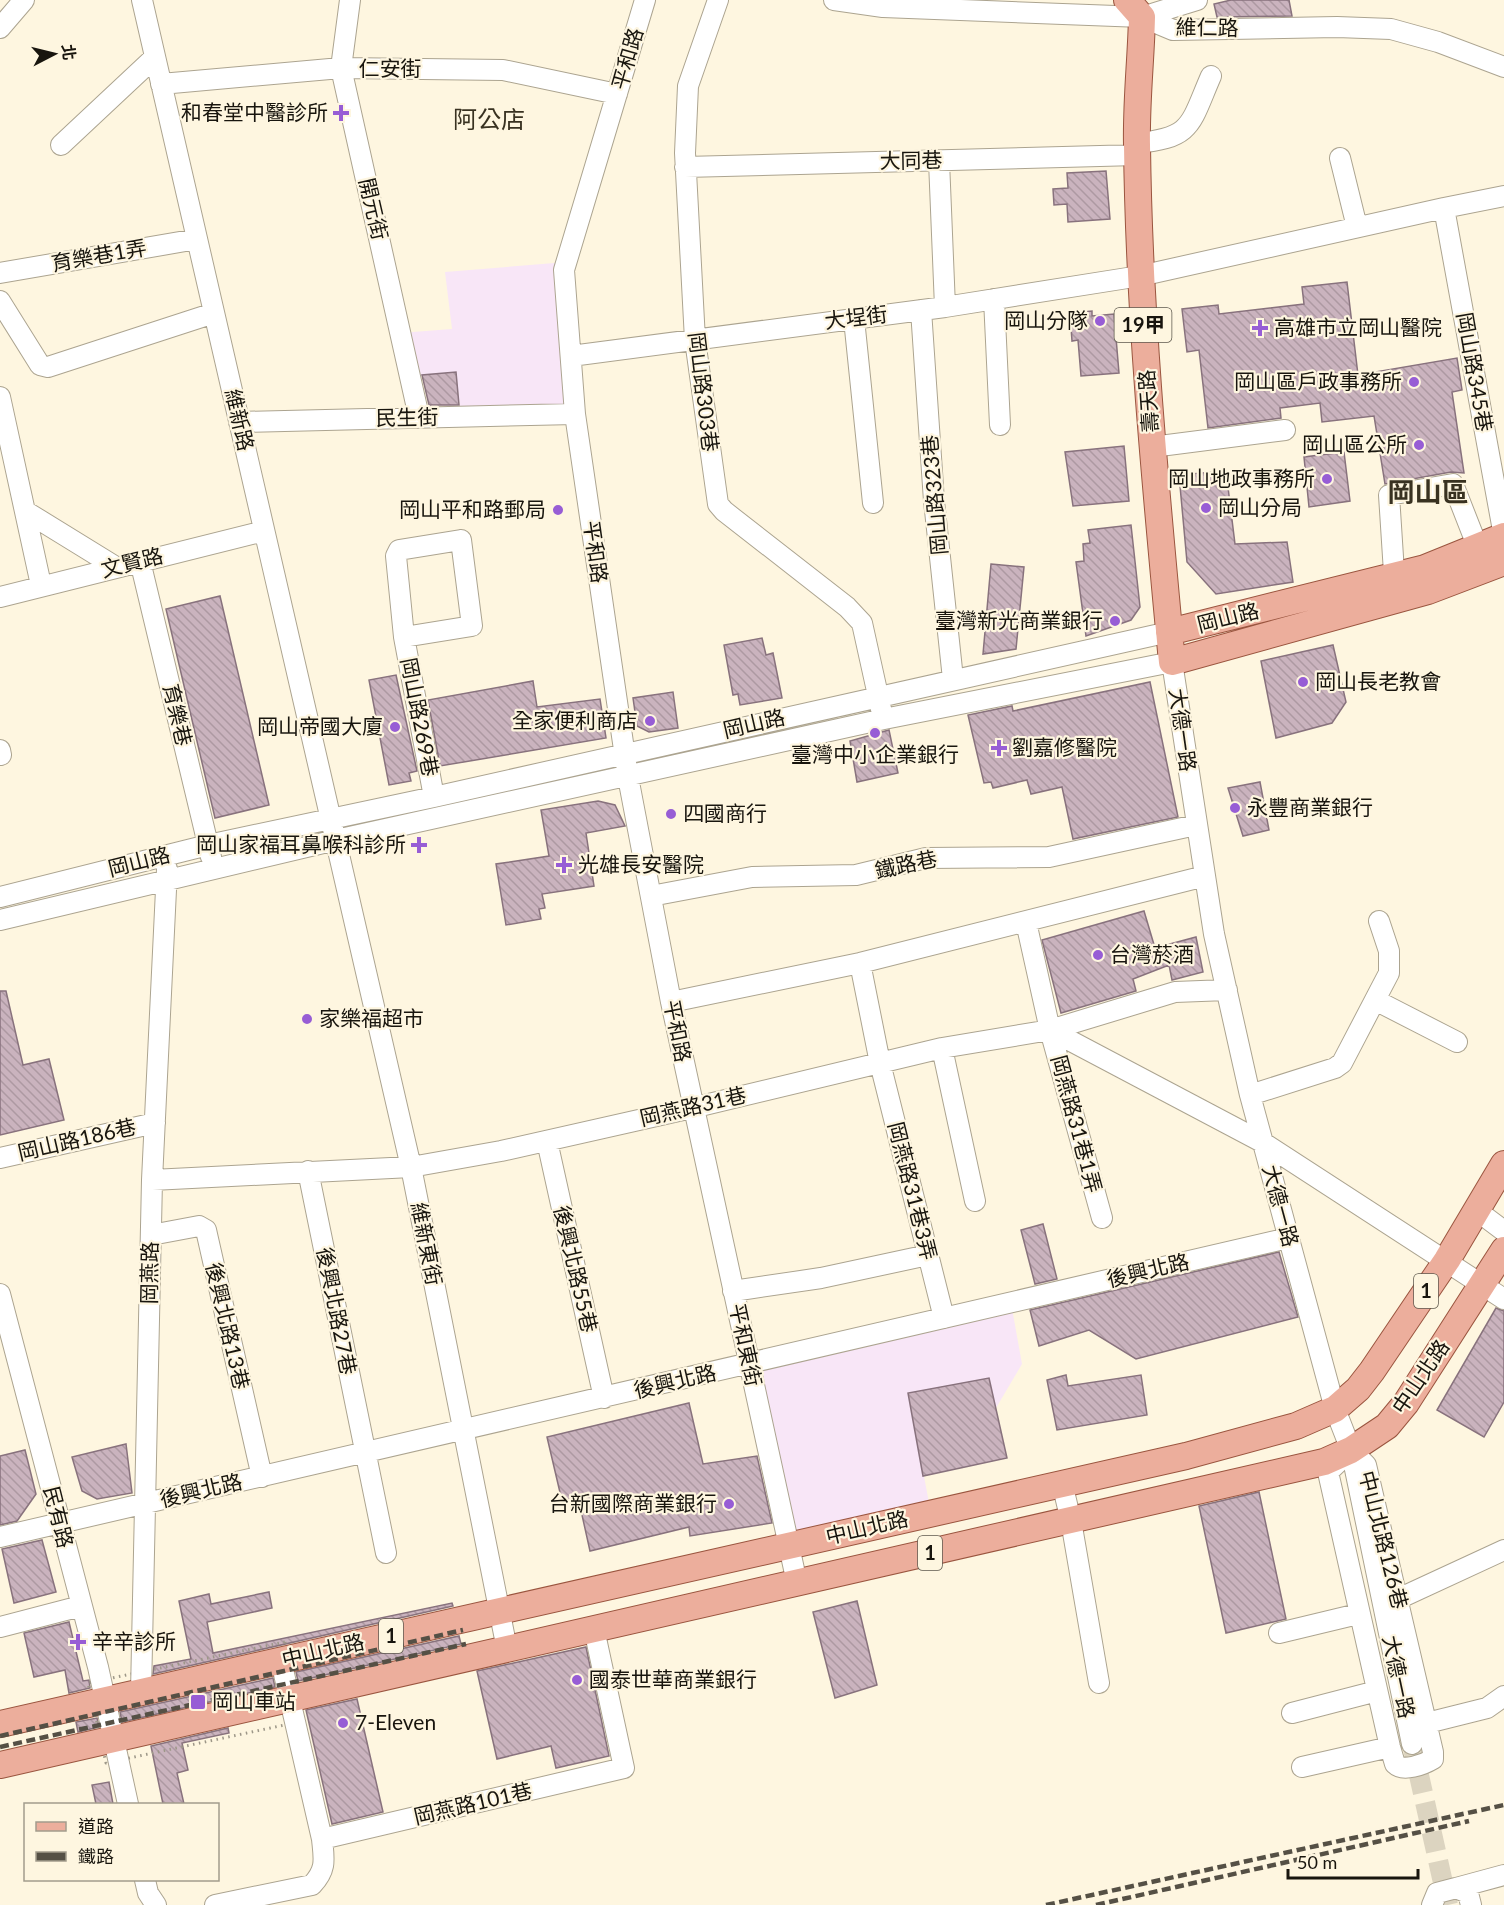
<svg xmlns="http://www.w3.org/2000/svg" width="1504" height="1905" viewBox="0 0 1504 1905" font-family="Lato,'Noto Sans TC',sans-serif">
  <defs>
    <pattern id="building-back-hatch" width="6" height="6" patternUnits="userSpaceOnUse" patternTransform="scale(1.5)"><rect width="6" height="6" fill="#cab3be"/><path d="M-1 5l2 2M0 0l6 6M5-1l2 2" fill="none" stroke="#ad99a2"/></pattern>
  </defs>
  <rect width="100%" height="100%" fill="#fef6e0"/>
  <path fill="#f8e6f7" d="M 567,262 L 575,414 L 461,416 L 456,372 L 410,377 L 400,333 L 452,329 L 445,272 Z
    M 1011,1303 L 1022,1364 L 996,1408 L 908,1393 L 931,1513 L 789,1546 L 743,1366 Z"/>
  <path fill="url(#building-back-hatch)" stroke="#88727d" stroke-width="1.5" d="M 1231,0 L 1289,0 L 1292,16 L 1217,17 L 1214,4 Z
    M 1106,171 L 1110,219 L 1068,222 L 1067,204 L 1054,205 L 1053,189 L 1068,188 L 1067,173 Z
    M 1347,282 L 1358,375 L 1457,358 L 1462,390 L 1452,392 L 1464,473 L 1451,472 L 1385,484 L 1374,416 L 1322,422 L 1320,403 L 1280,408 L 1281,418 L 1208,428 L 1199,350 L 1187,352 L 1182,309 L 1218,305 L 1219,314 L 1304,304 L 1302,287 Z
    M 1092,311 L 1092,316 L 1114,314 L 1119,373 L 1081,376 L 1078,340 L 1072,341 L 1070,313 Z
    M 456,372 L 459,405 L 429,405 L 422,375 Z
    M 1124,446 L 1129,501 L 1073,506 L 1065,452 Z
    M 1344,452 L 1350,501 L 1309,507 L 1304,457 Z
    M 1226,471 L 1235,544 L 1287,542 L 1293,582 L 1216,594 L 1187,562 L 1179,475 Z
    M 1131,525 L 1140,607 L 1131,620 L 1086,636 L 1076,562 L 1084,561 L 1083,544 L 1090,543 L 1088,530 Z
    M 991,564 L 1024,567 L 1016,649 L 983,654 Z
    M 220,596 L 269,805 L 215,818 L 166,609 Z
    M 762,638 L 766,655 L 773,653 L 782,698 L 740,705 L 738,694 L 733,695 L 724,645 Z
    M 1333,645 L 1346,702 L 1332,723 L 1276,738 L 1261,661 Z
    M 396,675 L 417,771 L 409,773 L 411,781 L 389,785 L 369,680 Z
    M 533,681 L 537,707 L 600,699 L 606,738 L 440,766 L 428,700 Z
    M 1150,682 L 1178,817 L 1073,839 L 1062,787 L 1031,794 L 1027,780 L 993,788 L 991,782 L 984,783 L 968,715 L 1012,706 L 1013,711 Z
    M 673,692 L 678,728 L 649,732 L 637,726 L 633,698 Z
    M 889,730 L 898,773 L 857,782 L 850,741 Z
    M 1260,782 L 1269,830 L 1243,836 L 1228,788 Z
    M 598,801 L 615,805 L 625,826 L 586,833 L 594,886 L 542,894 L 545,908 L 539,909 L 541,919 L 506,925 L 496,864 L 549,856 L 541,810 Z
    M 1144,911 L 1155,948 L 1196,937 L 1203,972 L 1172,980 L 1169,965 L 1133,979 L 1136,991 L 1061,1013 L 1042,940 Z
    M 0,991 L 6,991 L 23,1065 L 49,1059 L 64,1120 L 0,1135 Z
    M 1043,1224 L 1057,1279 L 1035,1284 L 1021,1230 Z
    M 1279,1252 L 1298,1317 L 1136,1359 L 1089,1330 L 1039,1346 L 1030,1310 Z
    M 1496,1308 L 1504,1311 L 1504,1402 L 1484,1437 L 1437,1410 Z
    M 1066,1375 L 1068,1386 L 1141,1375 L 1147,1415 L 1057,1430 L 1047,1380 Z
    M 989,1378 L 1007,1458 L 923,1476 L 908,1393 Z
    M 689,1403 L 703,1464 L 757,1456 L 772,1523 L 690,1536 L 689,1527 L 590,1551 L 578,1497 L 562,1501 L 547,1437 Z
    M 126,1444 L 132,1493 L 97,1499 L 82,1491 L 72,1457 Z
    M 25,1450 L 36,1494 L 17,1521 L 0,1525 L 0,1456 Z
    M 1259,1492 L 1286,1619 L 1226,1633 L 1199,1506 Z
    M 42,1540 L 56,1592 L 14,1603 L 2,1549 Z
    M 269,1592 L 272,1608 L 207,1622 L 213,1653 L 452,1603 L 453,1606 L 153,1674 L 154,1666 L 191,1659 L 179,1601 L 209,1594 L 211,1604 Z
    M 857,1601 L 877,1685 L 835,1698 L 813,1612 Z
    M 69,1622 L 83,1681 L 89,1680 L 90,1688 L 69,1693 L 65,1670 L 34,1677 L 24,1633 Z
    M 459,1636 L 461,1644 L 298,1681 L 296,1672 Z
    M 586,1647 L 609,1756 L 556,1768 L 551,1746 L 497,1759 L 477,1671 Z
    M 273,1678 L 275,1687 L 122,1722 L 120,1712 Z
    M 357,1699 L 383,1812 L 332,1824 L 306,1710 Z
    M 97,1718 L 99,1727 L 78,1732 L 76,1722 Z
    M 228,1728 L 229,1733 L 182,1743 L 188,1770 L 177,1773 L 184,1804 L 163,1804 L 151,1746 Z
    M 109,1782 L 113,1804 L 96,1804 L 92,1785 Z"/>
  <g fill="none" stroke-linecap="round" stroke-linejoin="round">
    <path stroke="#dcd4c0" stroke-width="20" stroke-dasharray="20 10" stroke-linecap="butt" d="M 1412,1744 L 1448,1905"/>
    <g stroke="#aca490" stroke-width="22">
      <path id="minor" d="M 142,0 L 411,1167 L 507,1649
        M 350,0 L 341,68 L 419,417
        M 645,0 L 564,270 L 575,414 L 628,777 L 671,1002 L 797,1583
        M 718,0 L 688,86 L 685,153 L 695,340 L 718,504 L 724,511 L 847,607 L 862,623 L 881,709
        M 834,0 L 883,7 L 1142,17 L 1173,30 L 1337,27 L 1391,29 L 1438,42 L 1504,67
        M 1142,17 L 1197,0
        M 0,28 L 24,0
        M 161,84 L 341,68 L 503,70 L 617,94
        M 1137,143 C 1193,138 1190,124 1211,76
        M 61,145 L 155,57
        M 1340,158 L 1357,227
        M 939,161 L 945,307
        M 685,167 L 1137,155
        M 1444,208 L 1504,196
        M 0,273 L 197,239
        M 994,299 L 1000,425
        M 0,301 L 40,365 L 48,367 L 214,313
        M 921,310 L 934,501 L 953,679
        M 854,319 L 873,503
        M 571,356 L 945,307 L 1140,276 L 1444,208 L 1504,536
        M 0,397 L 41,585
        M 239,422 L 575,414
        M 1152,447 L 1285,430
        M 25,511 L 116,567
        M 140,561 L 211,857
        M 1395,588 L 1389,495 L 1453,484 L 1482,558
        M 0,597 L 264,531
        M 404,637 L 472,626 L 461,540 L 399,550 L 396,556 L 404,637 L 434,797
        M 0,750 L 1,755
        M 651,896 L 752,877 L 856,875 L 926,858 L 1049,857 L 1196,825
        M 0,897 L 208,845 L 434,797 L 1169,632
        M 0,920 L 336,840 L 884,719 L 1172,662 L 1214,934 L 1250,1095 L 1335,1409 L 1351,1450 L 1412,1744
        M 1026,922 L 1050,1030 L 1102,1218
        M 860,963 L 880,1063 L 944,1318
        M 1375,1000 L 1457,1042
        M 671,1002 L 860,963 L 1205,876
        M 1050,1030 L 1262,1142 L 1504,1299
        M 942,1048 L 975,1201
        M 1250,1095 L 1335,1068 L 1342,1063 L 1389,973 L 1389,951 L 1379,921
        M 547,1141 L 604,1398
        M 0,1158 L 155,1123
        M 308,1171 L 386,1553
        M 152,1180 L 411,1167 L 501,1151 L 692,1108 L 942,1048 L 1050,1030 L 1175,992 L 1227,990
        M 1476,1210 L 1504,1231
        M 151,1235 L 199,1226 L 206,1230 L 262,1477
        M 733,1291 L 821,1278 L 928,1255
        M 0,1294 L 98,1667 L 128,1804
        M 1351,1450 L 1366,1465 L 1433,1752 L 1433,1759 C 1423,1765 1403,1772 1395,1764 L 1390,1747 L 1328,1472 Z
        M 1062,1483 L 1071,1521 L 1099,1683
        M 0,1537 L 1288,1238
        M 1398,1599 L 1504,1550
        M 0,1627 L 81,1606
        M 1279,1633 L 1358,1614
        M 141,1692 L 152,1180 L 167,869
        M 1292,1713 L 1377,1691
        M 1427,1723 L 1487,1708 L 1504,1696
        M 1302,1767 L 1390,1747
        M 322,1839 L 624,1768 L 594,1629
        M 145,1880 L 148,1893 L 156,1905
        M 1456,1888 L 1504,1875
        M 215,1905 L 312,1885 C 327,1869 324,1859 322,1839 L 281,1661
        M 1432,1905 L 1437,1893 L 1456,1888 L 1468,1893 L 1471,1905"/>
    </g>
    <g stroke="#9a553f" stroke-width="28">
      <path id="major" d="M 1127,0 L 1142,17 C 1141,60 1136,102 1137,145 C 1139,318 1156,490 1172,662 L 1428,591 L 1504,562
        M 1169,632 L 1425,568 L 1504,536
        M 0,1724 L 1186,1456 L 1296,1426 L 1335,1409 L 1358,1389 L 1372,1371 L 1447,1260 L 1504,1164
        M 0,1765 L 1324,1462 L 1351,1450 L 1387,1426 L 1406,1403 L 1504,1250"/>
    </g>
    <path stroke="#9d9788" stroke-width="3" stroke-dasharray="1.5 4.5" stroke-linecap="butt" d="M 285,1642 L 303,1721 L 106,1763 L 88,1683 Z"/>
    <use href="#minor" stroke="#fff" stroke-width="20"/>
    <use href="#major" stroke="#ecae9c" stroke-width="26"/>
    <path stroke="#555045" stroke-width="4.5" stroke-dasharray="9 4.5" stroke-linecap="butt" d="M 0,1736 L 463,1630
      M 0,1747 L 466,1644
      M 1046,1905 L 1504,1805
      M 1096,1905 L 1469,1821"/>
  </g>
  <g fill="#975dd5" stroke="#fef6e0" stroke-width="2">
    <path d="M338 104h6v6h6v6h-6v6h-6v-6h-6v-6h6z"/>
    <circle cx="1100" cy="321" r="6"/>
    <path d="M1257 319h6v6h6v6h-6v6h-6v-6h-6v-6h6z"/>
    <circle cx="1414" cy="382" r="6"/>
    <circle cx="1419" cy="445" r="6"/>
    <circle cx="1327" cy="479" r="6"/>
    <circle cx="1206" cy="508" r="6"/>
    <circle cx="558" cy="510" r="6"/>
    <circle cx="1115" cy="621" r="6"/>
    <circle cx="1303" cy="682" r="6"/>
    <circle cx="650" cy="721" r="6"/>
    <circle cx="395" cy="727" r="6"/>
    <circle cx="875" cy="733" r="6"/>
    <path d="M996 739h6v6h6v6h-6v6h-6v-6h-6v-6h6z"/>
    <circle cx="1235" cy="808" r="6"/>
    <circle cx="671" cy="814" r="6"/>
    <path d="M416 836h6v6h6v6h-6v6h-6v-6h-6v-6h6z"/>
    <path d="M561 856h6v6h6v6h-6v6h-6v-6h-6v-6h6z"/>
    <circle cx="1098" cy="955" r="6"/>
    <circle cx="307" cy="1019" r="6"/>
    <circle cx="729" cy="1504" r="6"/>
    <path d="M75 1633h6v6h6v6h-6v6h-6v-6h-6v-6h6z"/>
    <circle cx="577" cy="1680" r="6"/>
    <rect x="190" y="1694" width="16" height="16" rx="3"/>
    <circle cx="343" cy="1723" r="6"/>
  </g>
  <g text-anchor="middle" stroke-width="4.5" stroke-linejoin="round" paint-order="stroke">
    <g fill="#fef6e0" stroke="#5d584d" stroke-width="1.5">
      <rect x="1114.5" y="308" width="57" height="34" rx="4.5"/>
      <rect x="1414" y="1274" width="24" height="34" rx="4.5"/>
      <rect x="918" y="1536" width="24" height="34" rx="4.5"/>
      <rect x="379" y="1619" width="24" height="34" rx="4.5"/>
    </g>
    <g font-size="20" font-weight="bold" fill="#18150e">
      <text x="1143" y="332">19甲</text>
      <text x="1426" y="1298">1</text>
      <text x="930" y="1560">1</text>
      <text x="391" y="1643">1</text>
    </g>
    <g font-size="21" fill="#18150e" stroke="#fef6e0">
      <text transform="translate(1207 28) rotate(1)" y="7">維仁路</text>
      <text transform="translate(628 59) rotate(-74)" y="7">平和路</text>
      <text x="390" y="76">仁安街</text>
      <text transform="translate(911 161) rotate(-1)" y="7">大同巷</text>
      <text transform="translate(373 209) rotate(77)" y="7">開元街</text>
      <text transform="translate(99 256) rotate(-10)" y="7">育樂巷1弄</text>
      <text transform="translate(856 318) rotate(-7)" y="7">大埕街</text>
      <text transform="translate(1474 372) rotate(80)" y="7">岡山路345巷</text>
      <text transform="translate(703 392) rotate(83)" y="7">岡山路303巷</text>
      <text transform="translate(1149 401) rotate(-94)" y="7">壽天路</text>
      <text transform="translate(407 418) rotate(-1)" y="7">民生街</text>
      <text transform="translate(239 420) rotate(77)" y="7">維新路</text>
      <text transform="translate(935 495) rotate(-95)" y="7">岡山路323巷</text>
      <text transform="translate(595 552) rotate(82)" y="7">平和路</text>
      <text transform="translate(132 563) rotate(-14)" y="7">文賢路</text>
      <text transform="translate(1228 618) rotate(-14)" y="7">岡山路</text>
      <text transform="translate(177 715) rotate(77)" y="7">育樂巷</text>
      <text transform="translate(419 717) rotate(79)" y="7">岡山路269巷</text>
      <text transform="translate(754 724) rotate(-13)" y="7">岡山路</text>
      <text transform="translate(1182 730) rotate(82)" y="7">大德一路</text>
      <text transform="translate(139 862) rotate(-14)" y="7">岡山路</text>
      <text transform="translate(906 865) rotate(-12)" y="7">鐵路巷</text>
      <text transform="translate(677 1031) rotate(79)" y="7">平和路</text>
      <text transform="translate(693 1107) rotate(-13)" y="7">岡燕路31巷</text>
      <text transform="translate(1076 1124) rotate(75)" y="7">岡燕路31巷1弄</text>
      <text transform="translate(77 1140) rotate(-13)" y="7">岡山路186巷</text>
      <text transform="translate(912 1191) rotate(76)" y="7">岡燕路31巷3弄</text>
      <text transform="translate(1280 1206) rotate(75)" y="7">大德一路</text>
      <text transform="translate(426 1244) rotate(79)" y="7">維新東街</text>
      <text transform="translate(575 1269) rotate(77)" y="7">後興北路55巷</text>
      <text transform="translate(1148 1271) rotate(-13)" y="7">後興北路</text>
      <text transform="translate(150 1273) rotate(-89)" y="7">岡燕路</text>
      <text transform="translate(336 1311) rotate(79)" y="7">後興北路27巷</text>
      <text transform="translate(227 1326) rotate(77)" y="7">後興北路13巷</text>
      <text transform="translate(745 1345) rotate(78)" y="7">平和東街</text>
      <text transform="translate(1421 1377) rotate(-56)" y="7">中山北路</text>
      <text transform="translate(675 1382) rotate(-13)" y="7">後興北路</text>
      <text transform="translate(201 1491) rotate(-13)" y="7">後興北路</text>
      <text transform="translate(58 1517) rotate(76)" y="7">民有路</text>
      <text transform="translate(867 1528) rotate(-13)" y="7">中山北路</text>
      <text transform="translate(1383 1540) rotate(76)" y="7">中山北路126巷</text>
      <text transform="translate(323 1651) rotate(-13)" y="7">中山北路</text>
      <text transform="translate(1398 1677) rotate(78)" y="7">大德一路</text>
      <text transform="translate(473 1804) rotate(-13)" y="7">岡燕路101巷</text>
    </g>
    <g font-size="21" fill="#18150e" stroke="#fef6e0" text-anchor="start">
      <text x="328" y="120" text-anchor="end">和春堂中醫診所</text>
      <text x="1088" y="328" text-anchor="end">岡山分隊</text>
      <text x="1274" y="335">高雄市立岡山醫院</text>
      <text x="1402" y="389" text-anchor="end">岡山區戶政事務所</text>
      <text x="1407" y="452" text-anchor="end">岡山區公所</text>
      <text x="1315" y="486" text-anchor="end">岡山地政事務所</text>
      <text x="1218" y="515">岡山分局</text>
      <text x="546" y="517" text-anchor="end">岡山平和路郵局</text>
      <text x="1103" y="628" text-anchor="end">臺灣新光商業銀行</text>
      <text x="1315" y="689">岡山長老教會</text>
      <text x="638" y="728" text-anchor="end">全家便利商店</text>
      <text x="383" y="734" text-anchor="end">岡山帝國大廈</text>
      <text x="1012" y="755">劉嘉修醫院</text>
      <text x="875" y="762" text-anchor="middle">臺灣中小企業銀行</text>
      <text x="1247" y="815">永豐商業銀行</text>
      <text x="683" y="821">四國商行</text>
      <text x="406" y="852" text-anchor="end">岡山家福耳鼻喉科診所</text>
      <text x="578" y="872">光雄長安醫院</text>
      <text x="1110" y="962">台灣菸酒</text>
      <text x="319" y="1026">家樂福超市</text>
      <text x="717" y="1511" text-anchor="end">台新國際商業銀行</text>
      <text x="92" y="1649">辛辛診所</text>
      <text x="589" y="1687">國泰世華商業銀行</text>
      <text x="212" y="1709">岡山車站</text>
      <text x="355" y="1730">7-Eleven</text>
    </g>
    <g font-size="24" fill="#393221" stroke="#fef6e0">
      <text x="489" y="128">阿公店</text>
    </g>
    <g font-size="27" font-weight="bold" fill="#393221" stroke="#fef6e0">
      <text x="1428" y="502">岡山區</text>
    </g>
  </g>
  <rect x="24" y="1803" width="195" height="78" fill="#fef6e0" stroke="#a29c8c" stroke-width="1.5"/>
  <rect x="36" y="1822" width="30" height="9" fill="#ecae9c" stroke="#a29c8c" stroke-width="1.5"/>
  <text x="78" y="1833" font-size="18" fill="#18150e">道路</text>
  <rect x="36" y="1852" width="30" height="9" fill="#555045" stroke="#a29c8c" stroke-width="1.5"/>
  <text x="78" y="1863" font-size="18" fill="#18150e">鐵路</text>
  <g transform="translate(54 54) rotate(83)" stroke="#fef6e0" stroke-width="4.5" paint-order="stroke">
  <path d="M0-4.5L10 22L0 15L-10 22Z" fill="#18150e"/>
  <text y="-9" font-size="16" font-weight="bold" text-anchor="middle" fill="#18150e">北</text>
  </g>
  <path d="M1288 1869v9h130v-9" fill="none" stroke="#18150e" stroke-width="3"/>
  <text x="1297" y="1869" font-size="18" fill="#18150e" stroke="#fef6e0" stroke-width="4.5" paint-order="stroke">50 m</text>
</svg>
